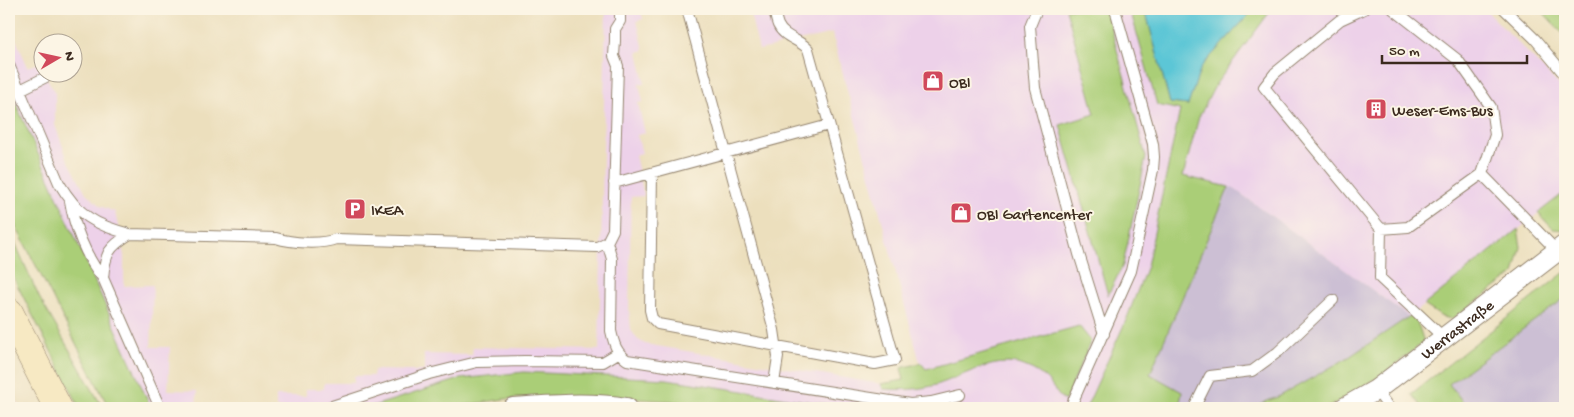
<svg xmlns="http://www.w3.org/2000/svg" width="1574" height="417" viewBox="0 0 1574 417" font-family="'Gochi Hand',sans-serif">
  <rect width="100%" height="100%" fill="#fcf5e5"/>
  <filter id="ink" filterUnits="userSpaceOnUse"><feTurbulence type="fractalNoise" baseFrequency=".02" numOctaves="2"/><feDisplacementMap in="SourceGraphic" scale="10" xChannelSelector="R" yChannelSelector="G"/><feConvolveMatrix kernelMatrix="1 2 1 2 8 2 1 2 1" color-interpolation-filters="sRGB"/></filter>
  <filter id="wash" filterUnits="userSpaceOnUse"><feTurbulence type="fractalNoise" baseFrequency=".0096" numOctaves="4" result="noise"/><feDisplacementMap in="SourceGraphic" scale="20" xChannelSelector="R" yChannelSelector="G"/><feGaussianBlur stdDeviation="1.12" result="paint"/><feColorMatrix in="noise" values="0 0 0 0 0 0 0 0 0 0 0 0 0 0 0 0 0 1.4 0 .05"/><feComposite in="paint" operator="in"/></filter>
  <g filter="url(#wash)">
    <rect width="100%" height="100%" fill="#ecdfbd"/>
    <path fill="#edd1e9" d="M 606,9 L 640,9 L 643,19 L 637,21 L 644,50 L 638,52 L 645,83 L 639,84 L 643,102 L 638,103 L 645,133 L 637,135 L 642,153 L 635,155 L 644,196 L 631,197 L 629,309 L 631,330 L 637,339 L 645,344 L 881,384 L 904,380 L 901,368 L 920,363 L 832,33 L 759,50 L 749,9 L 1066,9 L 1095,114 L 1060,125 L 1108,295 L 1123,265 L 1127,84 L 1106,9 L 1130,9 L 1157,105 L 1180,110 L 1147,266 L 1127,318 L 1086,408 L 849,408 L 667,379 L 524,372 L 460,379 L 367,408 L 276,408 L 276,396 L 306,396 L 306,389 L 324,389 L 324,383 L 354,383 L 354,376 L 373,376 L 374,370 L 424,371 L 424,354 L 472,355 L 473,347 L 599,350 Z
      M 1272,9 L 1485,9 L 1565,91 L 1565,192 L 1409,317 L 1233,188 L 1183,177 L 1199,117 L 1216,84 Z
      M 9,24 L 28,67 L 40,63 L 42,72 L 44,73 L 55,93 L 55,125 L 67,158 L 86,193 L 100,206 L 115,212 L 124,256 L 124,286 L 153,285 L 151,347 L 170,347 L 168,390 L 197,391 L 196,408 L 151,408 L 9,88 Z
      M 9,386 L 20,408 L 9,408 Z"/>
    <path fill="#ccbfd4" d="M 1229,187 L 1233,188 L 1409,317 L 1349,357 L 1280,396 L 1250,408 L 1179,408 L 1182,392 L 1149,375 Z
      M 1565,298 L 1565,408 L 1468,408 L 1449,384 Z"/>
    <path fill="#aace77" stroke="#727c4a" d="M 1066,9 L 1106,9 L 1146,157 L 1123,265 L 1108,295 L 1060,125 L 1095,114 Z
      M 1130,9 L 1145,9 L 1170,103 L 1188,105 L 1201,67 L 1254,9 L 1272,9 L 1216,84 L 1199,117 L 1183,176 L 1229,187 L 1150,374 L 1182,392 L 1179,408 L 1086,408 L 1127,318 L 1147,266 L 1180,110 L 1157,105 Z
      M 1540,9 L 1557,9 L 1565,19 L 1565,36 Z
      M 9,88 L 151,408 L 109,408 L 9,213 Z
      M 1565,192 L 1565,230 L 1553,229 L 1538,213 Z
      M 9,229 L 39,297 L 103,408 L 80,408 L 9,269 Z
      M 1518,229 L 1521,247 L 1514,274 L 1452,319 L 1442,317 L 1424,305 Z
      M 1565,272 L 1565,298 L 1449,384 L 1468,408 L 1424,408 L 1422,407 L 1411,394 Z
      M 1413,314 L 1419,327 L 1424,342 L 1382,375 L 1331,406 L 1326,408 L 1250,408 L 1280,396 L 1349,357 Z
      M 1079,326 L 1091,341 L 1065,401 C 1056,395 1053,385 1045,378 C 1041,374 1034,370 1029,368 C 998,353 965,376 936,385 C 918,390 901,390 883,389 L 881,384 L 904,380 L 901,368 L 921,363 L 926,369 Z
      M 524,372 L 667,379 L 849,408 L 727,408 L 671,401 L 606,397 L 554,397 L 504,399 L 449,408 L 367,408 L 460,379 Z"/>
    <path fill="#5bc6d6" stroke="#4b787a" d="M 1145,9 L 1254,9 L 1201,67 L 1188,105 L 1170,103 Z"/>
  </g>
  <g filter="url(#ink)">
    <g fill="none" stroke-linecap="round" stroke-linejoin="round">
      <g stroke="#94846e" stroke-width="12">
        <path id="lane" d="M 687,9 L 774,330 L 778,357 L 774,383
          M 1037,9 L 1030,26 L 1035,88 L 1079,254 L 1104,334
          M 1364,9 L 1340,20 L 1275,73 L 1264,87 L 1381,229 L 1408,227 L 1482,174 L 1495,135 L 1491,107 L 1458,60 L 1393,9
          M 1504,9 L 1535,39 L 1565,75
          M 9,65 L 59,183 C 78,215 94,225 130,234 L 276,238 C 292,243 320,245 336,239 L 597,247 L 607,242 L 613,230 L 618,66 L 614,56 L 615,41 L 615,29 L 620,21 L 620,9
          M 20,90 L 54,73
          M 652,173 L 650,310 L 652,318 L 658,324 L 875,364 L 895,360 L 808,49 C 799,39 784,38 778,25 C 776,20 775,14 774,9
          M 1482,174 L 1557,251
          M 614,183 L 829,125
          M 70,201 C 74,226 86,258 103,278 L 160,408
          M 1381,229 L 1380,278 L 1444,338
          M 607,242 L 612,259 L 611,331 C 614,344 616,352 627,360 L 910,404 L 931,402 L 960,395
          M 103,278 C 105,253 109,247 130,234
          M 1376,390 L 1389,408
          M 326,408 L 429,374 L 477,362 L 525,361 L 603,362 L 618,353
          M 1070,408 L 1131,271 L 1153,170 L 1154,157 L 1153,144 L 1115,9
          M 1194,408 L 1210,376 L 1252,371 L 1278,352 L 1333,300"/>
      </g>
      <g stroke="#94846e" stroke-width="22">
        <g id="street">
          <path d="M 513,408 C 551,405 590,402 627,408"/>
          <path id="s1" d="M 1344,408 L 1376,390 L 1565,245"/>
        </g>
      </g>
      <g stroke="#94846e" stroke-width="29">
        <path id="secondary" d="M 9,312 L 58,408"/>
      </g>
      <use href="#lane" stroke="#fff" stroke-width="10"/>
      <use href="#street" stroke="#fff" stroke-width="20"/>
      <use href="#secondary" stroke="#f7e9c3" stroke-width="28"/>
    </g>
  </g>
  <defs>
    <g id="shop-square" transform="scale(1.125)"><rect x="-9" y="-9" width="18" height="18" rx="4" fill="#d1495b" stroke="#fcf5e5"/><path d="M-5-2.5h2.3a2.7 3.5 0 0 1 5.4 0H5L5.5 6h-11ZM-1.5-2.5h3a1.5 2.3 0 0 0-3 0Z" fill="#fff"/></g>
    <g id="building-square" transform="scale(1.125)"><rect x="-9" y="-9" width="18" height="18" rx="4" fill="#d1495b" stroke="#fcf5e5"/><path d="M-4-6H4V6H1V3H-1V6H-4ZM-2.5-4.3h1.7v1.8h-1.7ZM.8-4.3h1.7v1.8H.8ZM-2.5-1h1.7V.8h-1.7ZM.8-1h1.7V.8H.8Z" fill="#fff"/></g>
    <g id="parking-square" transform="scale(1.125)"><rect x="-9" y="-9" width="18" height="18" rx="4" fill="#d1495b" stroke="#fcf5e5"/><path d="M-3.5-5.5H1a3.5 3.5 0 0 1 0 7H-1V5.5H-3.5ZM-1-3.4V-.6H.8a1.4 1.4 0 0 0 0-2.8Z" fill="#fff"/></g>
  </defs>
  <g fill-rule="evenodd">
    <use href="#shop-square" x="933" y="81"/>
    <use href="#building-square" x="1376" y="109"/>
    <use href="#parking-square" x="355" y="209"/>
    <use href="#shop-square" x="961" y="213"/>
  </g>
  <g text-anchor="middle" stroke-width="4" stroke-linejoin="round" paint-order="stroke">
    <g font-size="16" fill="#3b2a1e" stroke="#fcf5e5" text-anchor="start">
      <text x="949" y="87">OBI</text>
      <text x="1392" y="115">Weser-Ems-Bus</text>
      <text x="371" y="215">IKEA</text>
      <text x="977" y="219">OBI Gartencenter</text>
    </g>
    <g font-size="16" fill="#3b2a1e" stroke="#fcf5e5">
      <text dy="6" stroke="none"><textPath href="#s1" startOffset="138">Werrastraße</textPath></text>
    </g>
  </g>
  <rect width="1574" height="417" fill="none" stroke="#fcf5e5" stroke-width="30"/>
  <g transform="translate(58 58) rotate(81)"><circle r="24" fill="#fcf5e5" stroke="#afa495"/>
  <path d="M0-4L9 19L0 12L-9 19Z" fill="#d1495b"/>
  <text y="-8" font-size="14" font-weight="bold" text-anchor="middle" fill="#3b2a1e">N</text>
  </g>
  <path d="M1382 55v8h145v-8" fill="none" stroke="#3b2a1e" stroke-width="2.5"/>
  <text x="1389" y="55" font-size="15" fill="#3b2a1e" stroke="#fcf5e5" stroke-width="4" paint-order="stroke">50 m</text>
</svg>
